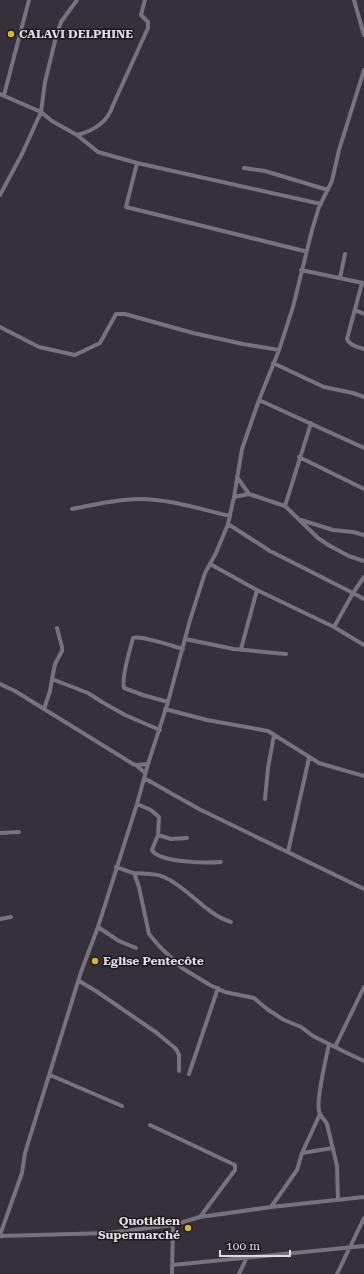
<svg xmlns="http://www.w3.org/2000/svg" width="364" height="1274" viewBox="0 0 364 1274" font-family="'Roboto Serif',serif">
  <rect width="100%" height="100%" fill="#36303a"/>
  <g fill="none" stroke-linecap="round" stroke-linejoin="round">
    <path stroke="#78727d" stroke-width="4" d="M 354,0 L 364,35
      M 0,94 L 41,112 L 52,121 L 77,135 L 98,152 L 137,163 L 321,204
      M 4,95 L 29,0
      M 77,135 C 93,131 108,122 113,105 L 148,28 L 148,22 L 141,15 L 145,0
      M 137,163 L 126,207 L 304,251
      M 244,168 L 265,171 L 328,190
      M 0,195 L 22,154 L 41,112 L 45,82 L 56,37 L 61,22 L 77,0
      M 301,270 L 363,283
      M 340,278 L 345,254
      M 362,283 L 347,339 C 350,346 358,347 364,349
      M 355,310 L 364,314
      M 0,327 L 39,347 L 75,355 L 100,343 L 116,314 L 125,314 L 193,333 L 243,344 L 279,350
      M 273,363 L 324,387 L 353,393 L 364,397
      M 259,400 L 364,448
      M 299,457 L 364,489
      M 237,477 L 249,494
      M 234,497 L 249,494 L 285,506 L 318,538 L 330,546 L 349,556 L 364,561
      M 285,506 L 311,423
      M 72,509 C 94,505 116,499 139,499 C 169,499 200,509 230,516
      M 301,520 L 333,530 L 353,532 L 364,535
      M 228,524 L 270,551 L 353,593 L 364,577
      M 210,564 L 257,590 L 334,627 L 364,645
      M 334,627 L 353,593 L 364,599
      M 185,639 L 234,649 L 286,654
      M 241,649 L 257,590
      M 52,679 L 55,664 L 62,651 L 62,647 L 57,628
      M 0,684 L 15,691 L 133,764 L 136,765 L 148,764
      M 168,702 L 143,695 L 124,688 C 121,677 130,650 133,638 C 141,635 172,646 183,649
      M 44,709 L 50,691 L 52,679 L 88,693 L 102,702 L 125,715 L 160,730
      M 165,709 L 207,720 L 268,731 L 319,763 L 364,776
      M 136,765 L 145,773
      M 144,778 L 199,809 L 364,889
      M 265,799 L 268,768 L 274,735
      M 137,804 L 151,810 L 159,817 L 158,835 L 152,850 C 159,863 208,863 221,862
      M 0,833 L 19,832
      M 158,835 L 171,839 L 187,838
      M 288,852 L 309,758
      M 116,867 C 122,869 128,872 134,873 C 144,874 155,873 164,877 C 189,888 205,914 231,922
      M 134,873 L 139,887 L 149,934 L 159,946 L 182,968 L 210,985 L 225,992 L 254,998 L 267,1009 L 284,1020 L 301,1027 L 313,1036 L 345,1052 L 364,1061
      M 0,919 L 11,917
      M 98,927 L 119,941 L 136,948
      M 79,981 L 96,991 L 157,1033 L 176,1049 L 179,1055 L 179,1071
      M 329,1044 C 326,1059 316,1099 319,1111 C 320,1116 325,1120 327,1124 L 337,1166 L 338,1200
      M 335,1047 L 364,987
      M 189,1074 L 218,988
      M 50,1075 L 122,1106
      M 150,1125 L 235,1165 L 235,1170 L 200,1217
      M 302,1153 L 333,1148
      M 271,1207 L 297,1170 L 302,1153 L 320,1114
      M 0,1235 L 22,1173 L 25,1153 L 81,972 L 98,927 L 137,804 L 148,764 L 168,702 L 190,620 L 205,573 L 216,553 L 228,524 L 234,497 L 242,449 L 259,400 L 279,350 L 293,307 L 312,230 L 319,207 L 332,181 L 339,150 L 364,70
      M 0,1236 L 108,1233 L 173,1225 L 200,1217 L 271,1207 L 364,1197
      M 172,1265 L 364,1246
      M 172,1274 L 173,1225
      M 239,1274 L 247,1257
      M 337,1274 L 364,1218"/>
  </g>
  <g fill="#d6b534" stroke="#1c191e" stroke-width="1.5">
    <circle cx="11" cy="34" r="4"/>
    <circle cx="95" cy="961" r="4"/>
    <circle cx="188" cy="1228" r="4"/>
  </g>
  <g text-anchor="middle" stroke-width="3" stroke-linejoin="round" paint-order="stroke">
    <g font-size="12" font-weight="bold" fill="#dfdbe1" stroke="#1c191e" text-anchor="start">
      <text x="19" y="38">CALAVI DELPHINE</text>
      <text x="103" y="965">Eglise Pentecôte</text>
      <text x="180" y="1225" text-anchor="end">Quotidien<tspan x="180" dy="14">Supermarché</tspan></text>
    </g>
  </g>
  <path d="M220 1250v6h70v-6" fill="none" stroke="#dfdbe1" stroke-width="2"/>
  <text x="226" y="1250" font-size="12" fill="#dfdbe1" stroke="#1c191e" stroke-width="3" paint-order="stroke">100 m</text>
</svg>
